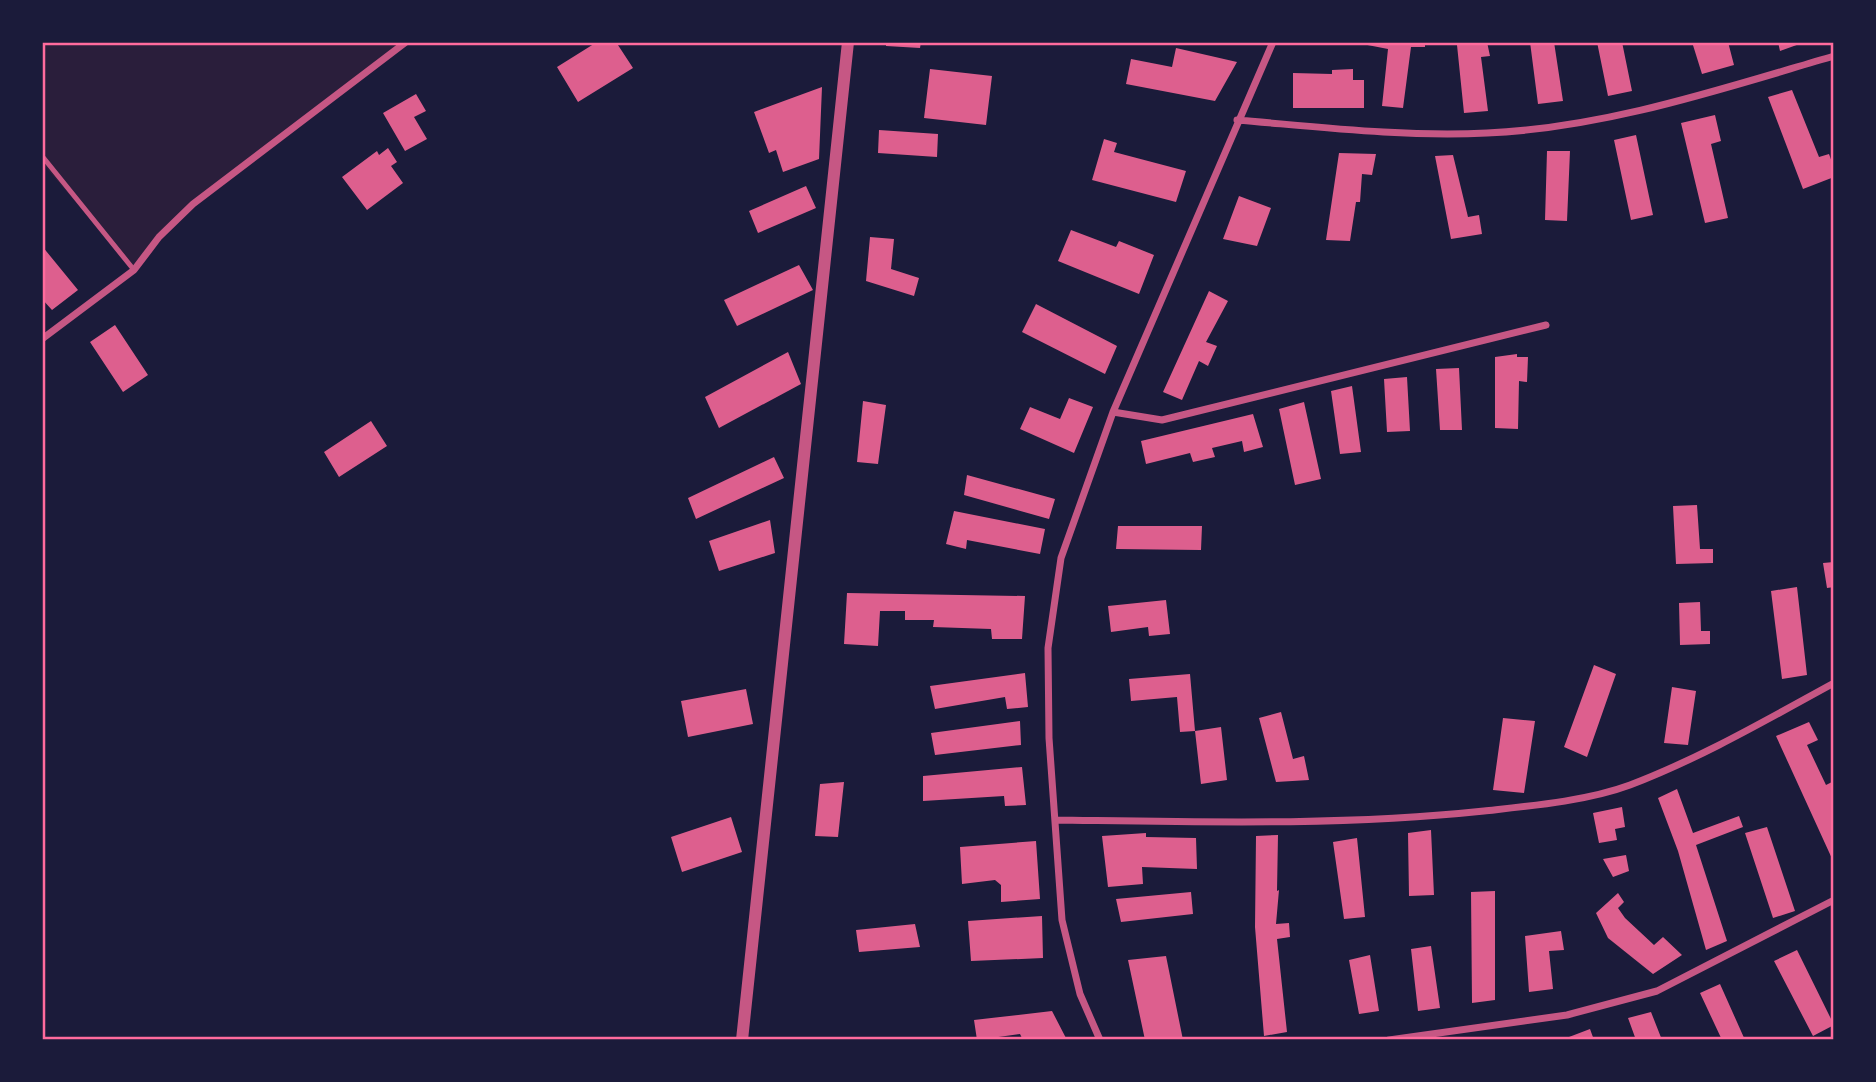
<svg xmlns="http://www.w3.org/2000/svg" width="1876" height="1082" viewBox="0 0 1876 1082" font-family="'IBM Plex Sans',sans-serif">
  <rect width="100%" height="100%" fill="#1b1b3a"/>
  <path fill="#2a1e3b" d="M 42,42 L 406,42 L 193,204 L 159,237 L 134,270 L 42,163 Z"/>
  <path fill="#dd5f8e" d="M 597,42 L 616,42 L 633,68 L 578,102 L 557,67 Z
    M 886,42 L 921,42 L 920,48 L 886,46 Z
    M 1352,42 L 1425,42 L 1425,47 L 1411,47 L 1403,108 L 1382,106 L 1388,49 Z
    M 1487,42 L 1490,56 L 1481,57 L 1488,111 L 1464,113 L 1457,45 Z
    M 1530,42 L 1554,42 L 1563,101 L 1538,104 Z
    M 1597,42 L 1622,42 L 1632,91 L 1608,96 Z
    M 1692,42 L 1728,42 L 1734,65 L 1702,74 Z
    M 1778,42 L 1805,42 L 1780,51 Z
    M 1176,48 L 1237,62 L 1215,101 L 1126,84 L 1131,59 L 1172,67 Z
    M 930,69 L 992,76 L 986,125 L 924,118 Z
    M 1353,69 L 1353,80 L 1364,80 L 1364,108 L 1293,108 L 1293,73 L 1332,74 L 1332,70 Z
    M 822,87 L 819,159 L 783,172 L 776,150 L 769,153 L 754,112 Z
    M 1792,90 L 1819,157 L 1829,154 L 1834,168 L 1834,177 L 1803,189 L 1768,97 Z
    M 416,94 L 426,111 L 414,117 L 427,139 L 405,151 L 383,113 Z
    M 1715,115 L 1721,141 L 1711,144 L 1728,218 L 1705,223 L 1681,123 Z
    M 879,130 L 938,134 L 937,157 L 878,153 Z
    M 1636,135 L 1653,215 L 1631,220 L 1614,140 Z
    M 1104,139 L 1117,143 L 1114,152 L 1186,171 L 1176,202 L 1092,180 Z
    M 388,148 L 397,162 L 391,166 L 403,183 L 367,210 L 342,177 L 377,151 L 379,155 Z
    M 1547,151 L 1570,151 L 1567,221 L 1545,220 Z
    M 1339,153 L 1376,154 L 1372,175 L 1362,174 L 1360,202 L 1356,202 L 1350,241 L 1326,240 Z
    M 1453,155 L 1468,217 L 1479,215 L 1482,234 L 1451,239 L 1435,156 Z
    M 806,186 L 816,208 L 758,233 L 749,211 Z
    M 1239,196 L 1271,208 L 1257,246 L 1223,239 Z
    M 1071,230 L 1116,247 L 1119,241 L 1154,255 L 1139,294 L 1058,261 Z
    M 870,237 L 894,239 L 891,269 L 919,278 L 914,296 L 866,281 Z
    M 42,246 L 78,290 L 52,310 L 42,299 Z
    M 799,265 L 813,290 L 737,326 L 724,300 Z
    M 1209,291 L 1228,301 L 1206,342 L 1217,346 L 1208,366 L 1199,361 L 1182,400 L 1163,392 Z
    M 1036,304 L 1117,346 L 1105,374 L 1022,332 Z
    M 115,325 L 148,375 L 123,392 L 90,342 Z
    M 788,352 L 801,384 L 719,428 L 705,397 Z
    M 1517,354 L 1517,357 L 1528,357 L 1527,382 L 1519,381 L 1518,429 L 1495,428 L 1495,357 Z
    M 1459,368 L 1462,430 L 1440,430 L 1436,369 Z
    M 1407,377 L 1410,431 L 1387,432 L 1384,379 Z
    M 1352,386 L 1361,452 L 1340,454 L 1331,391 Z
    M 1069,398 L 1093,407 L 1074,453 L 1020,429 L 1030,407 L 1060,419 Z
    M 863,401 L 886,405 L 878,464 L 857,462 Z
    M 1304,402 L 1321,479 L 1295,485 L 1279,409 Z
    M 1253,414 L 1263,447 L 1244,452 L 1242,441 L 1212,448 L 1215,457 L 1193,462 L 1190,453 L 1146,464 L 1141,441 Z
    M 371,421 L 387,446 L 339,477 L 324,452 Z
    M 774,457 L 784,478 L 696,519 L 688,498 Z
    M 967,475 L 1055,499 L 1049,519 L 964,495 Z
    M 1697,505 L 1700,549 L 1713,549 L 1713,563 L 1676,564 L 1673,506 Z
    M 954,511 L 1045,529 L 1040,554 L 967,540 L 966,549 L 946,544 Z
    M 770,520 L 775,553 L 719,571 L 709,541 Z
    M 1118,526 L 1202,526 L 1201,550 L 1116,549 Z
    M 1834,562 L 1834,587 L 1827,588 L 1823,563 Z
    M 1797,587 L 1807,675 L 1782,679 L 1771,591 Z
    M 847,593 L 1025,596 L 1022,639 L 992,639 L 991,629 L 933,627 L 934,620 L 905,620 L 905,611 L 880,611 L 878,646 L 844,644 Z
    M 1166,600 L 1170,634 L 1149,636 L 1148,627 L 1111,632 L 1108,606 Z
    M 1700,602 L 1701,631 L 1710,631 L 1710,644 L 1680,645 L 1679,603 Z
    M 1594,665 L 1616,674 L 1587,757 L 1564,747 Z
    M 1025,673 L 1028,707 L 1007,709 L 1005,697 L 935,709 L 930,686 Z
    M 1190,674 L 1195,731 L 1180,732 L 1177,697 L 1131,701 L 1129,679 Z
    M 1672,687 L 1696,691 L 1688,745 L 1664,743 Z
    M 746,689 L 753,724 L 688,737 L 681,701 Z
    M 1281,712 L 1293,759 L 1304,756 L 1309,780 L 1276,782 L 1259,718 Z
    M 1503,718 L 1535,721 L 1524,793 L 1493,790 Z
    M 1020,721 L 1021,745 L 935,755 L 931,733 Z
    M 1809,722 L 1818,740 L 1807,745 L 1826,785 L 1834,781 L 1834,863 L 1776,736 Z
    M 1221,727 L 1227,780 L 1201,784 L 1195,731 Z
    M 1022,767 L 1026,805 L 1005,806 L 1004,796 L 923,801 L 923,776 Z
    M 844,782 L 838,837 L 815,836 L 820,784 Z
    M 1677,789 L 1693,833 L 1739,816 L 1743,827 L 1696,845 L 1727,941 L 1706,950 L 1678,851 L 1658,798 Z
    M 1622,807 L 1625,827 L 1615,829 L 1617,840 L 1599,843 L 1593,813 Z
    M 731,817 L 742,852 L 682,872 L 671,837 Z
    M 1767,827 L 1795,911 L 1773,918 L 1745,833 Z
    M 1431,830 L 1434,895 L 1409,896 L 1408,833 Z
    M 1146,833 L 1146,837 L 1196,838 L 1197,869 L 1142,867 L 1143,884 L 1108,887 L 1102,836 Z
    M 1278,835 L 1277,891 L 1279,890 L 1276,924 L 1289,923 L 1290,937 L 1277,939 L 1287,1032 L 1264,1036 L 1255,927 L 1256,836 Z
    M 1357,838 L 1365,917 L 1344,919 L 1333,842 Z
    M 1036,841 L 1040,899 L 1001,902 L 1001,885 L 995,880 L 962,884 L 960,847 Z
    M 1626,855 L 1629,871 L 1613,877 L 1603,859 Z
    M 1495,891 L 1495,1000 L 1472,1003 L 1471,892 Z
    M 1191,892 L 1193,914 L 1121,922 L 1116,899 Z
    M 1618,893 L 1624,902 L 1618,908 L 1625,918 L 1654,945 L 1663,937 L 1682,955 L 1653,974 L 1608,938 L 1596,913 Z
    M 1042,916 L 1043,958 L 971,961 L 968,921 Z
    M 915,924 L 920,947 L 859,952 L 856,930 Z
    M 1561,931 L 1564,950 L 1549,951 L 1553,989 L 1529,992 L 1525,936 Z
    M 1431,946 L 1440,1008 L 1418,1011 L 1411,949 Z
    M 1797,950 L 1834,1025 L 1813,1036 L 1774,961 Z
    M 1370,955 L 1379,1011 L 1359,1014 L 1349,960 Z
    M 1166,956 L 1183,1040 L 1145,1040 L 1128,960 Z
    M 1720,984 L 1745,1040 L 1722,1040 L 1700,993 Z
    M 1052,1011 L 1067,1040 L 1023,1040 L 1020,1034 L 977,1040 L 974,1020 Z
    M 1651,1012 L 1662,1040 L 1636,1040 L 1628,1018 Z
    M 1590,1029 L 1594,1040 L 1570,1040 L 1569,1037 Z"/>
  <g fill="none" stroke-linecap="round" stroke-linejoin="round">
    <path stroke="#ff6b9d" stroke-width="4.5" d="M 89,42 L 105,42"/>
    <path stroke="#c65784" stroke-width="5" d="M 42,156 L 134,270"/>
    <path stroke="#c65784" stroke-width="7" d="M 1237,120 C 1320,127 1403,137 1487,133 C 1605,128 1721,89 1834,56
      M 42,339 L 134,270 L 159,237 L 193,204 L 406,42
      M 1113,412 L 1162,420 L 1546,325
      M 1055,820 C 1199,822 1342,826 1484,811 C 1530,806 1587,801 1630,785 C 1701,758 1768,719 1834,683
      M 1100,1040 L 1080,994 L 1062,920 L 1049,738 L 1048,648 L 1061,558 L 1113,412 L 1273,42
      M 1389,1040 L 1567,1015 L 1657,991 L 1834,900"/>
    <path stroke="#c65784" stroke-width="12" d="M 742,1040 L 848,42"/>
  </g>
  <rect width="1876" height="1082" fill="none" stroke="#1b1b3a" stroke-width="88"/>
  <rect x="44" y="44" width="1788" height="994" fill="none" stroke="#ff6b9d" stroke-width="2.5"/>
</svg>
